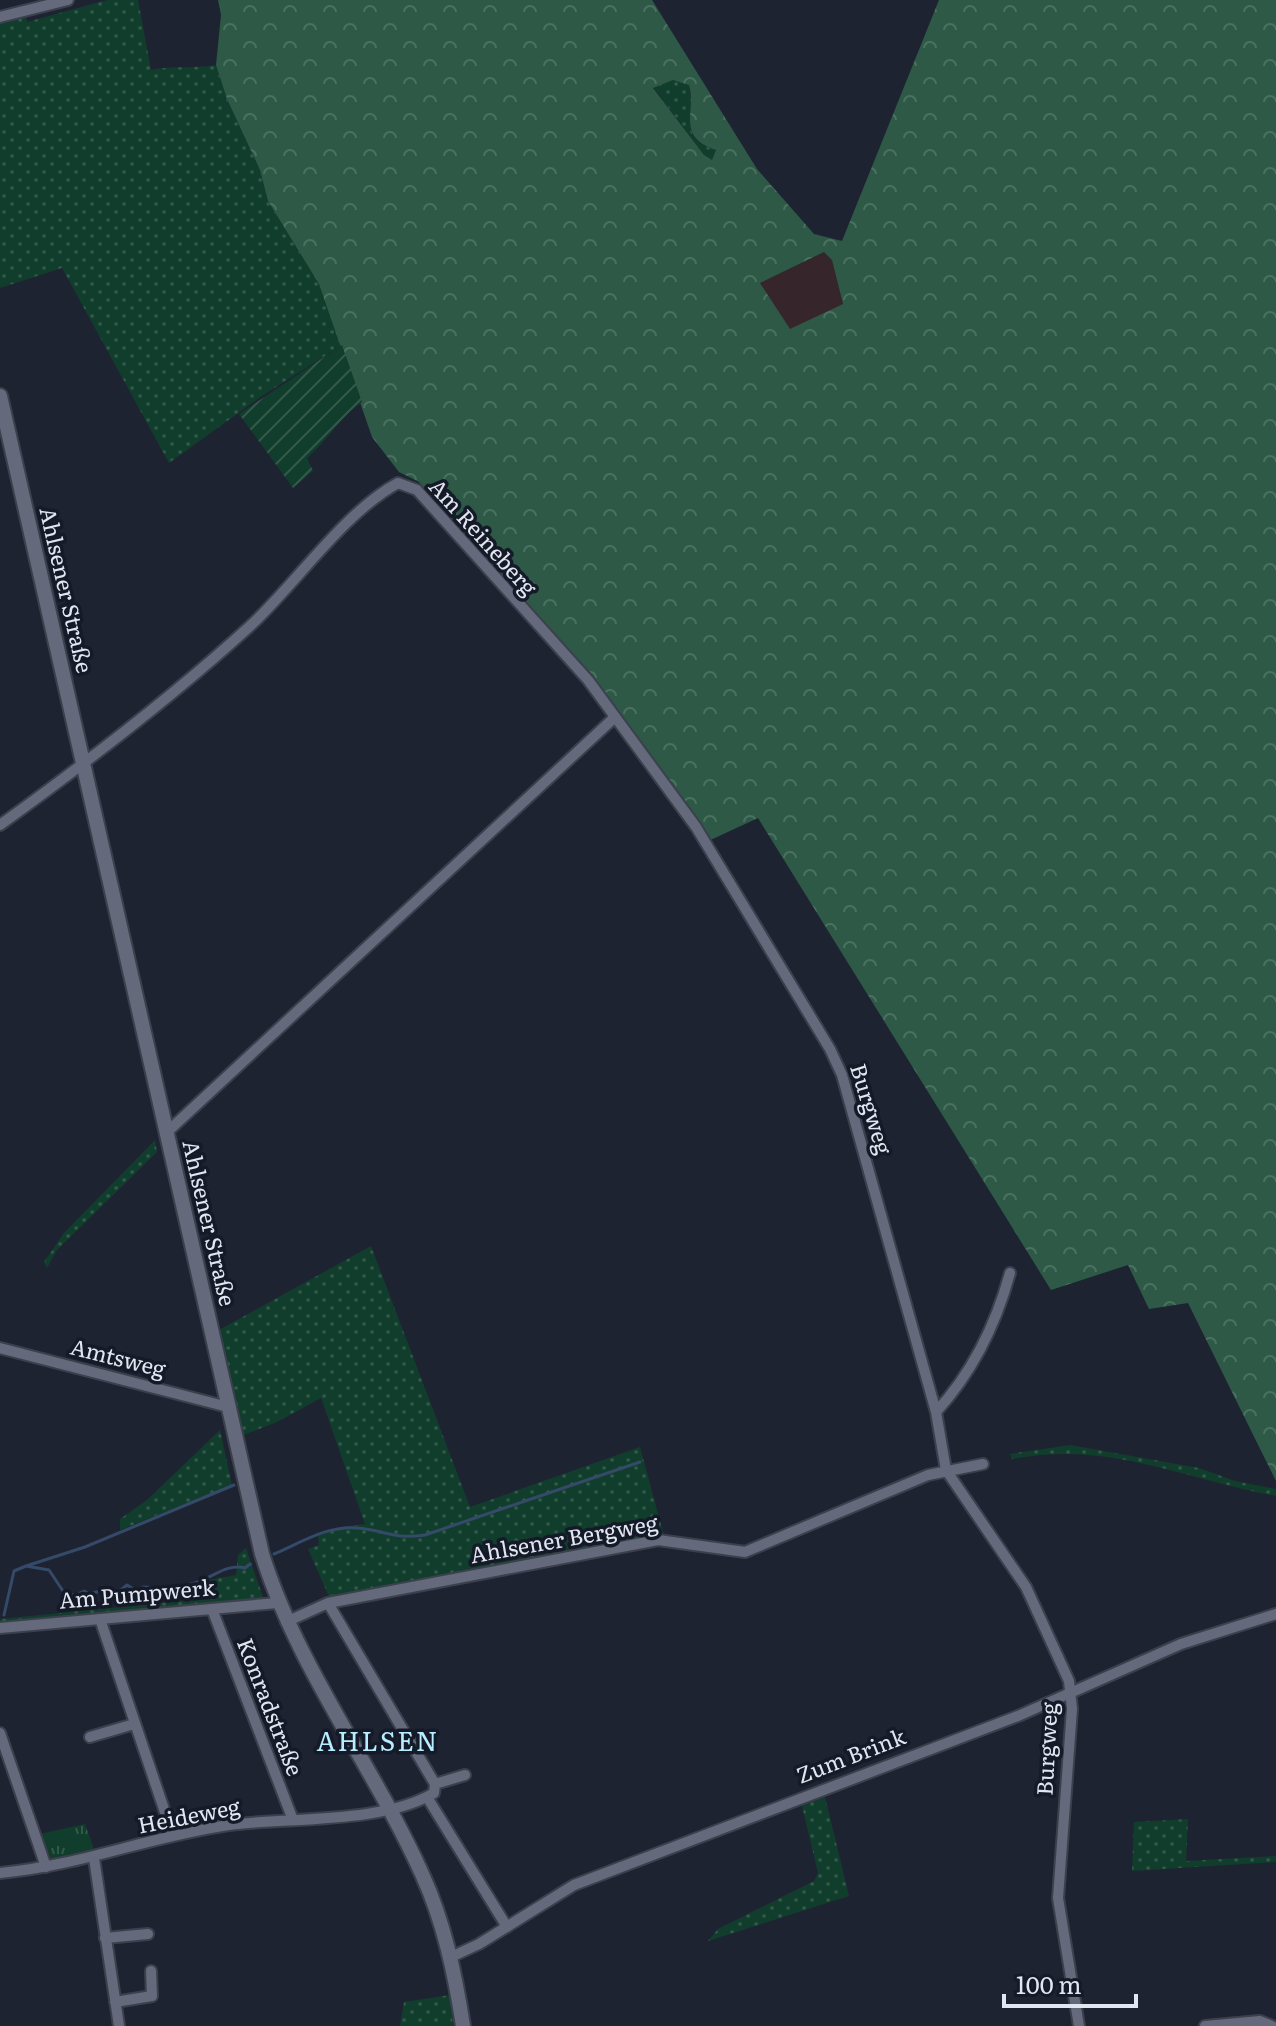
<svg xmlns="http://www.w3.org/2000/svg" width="1276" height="2026" viewBox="0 0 1276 2026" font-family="Literata,serif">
  <defs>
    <pattern id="grass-dots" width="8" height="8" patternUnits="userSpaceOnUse" patternTransform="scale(2)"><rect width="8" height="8" fill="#113d2c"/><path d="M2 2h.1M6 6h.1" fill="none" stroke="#33594b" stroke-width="1.8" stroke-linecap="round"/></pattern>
    <pattern id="forest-crowns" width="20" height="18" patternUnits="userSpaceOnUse" patternTransform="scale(2)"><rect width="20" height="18" fill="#2d5946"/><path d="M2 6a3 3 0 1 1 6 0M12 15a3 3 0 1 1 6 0" fill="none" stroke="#4b7161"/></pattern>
    <pattern id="park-tufts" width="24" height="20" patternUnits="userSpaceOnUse" patternTransform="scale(2)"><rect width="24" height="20" fill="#113d2c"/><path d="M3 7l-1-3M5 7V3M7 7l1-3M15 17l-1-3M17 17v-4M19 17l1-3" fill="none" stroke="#33594b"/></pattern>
    <pattern id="garden-furrows" width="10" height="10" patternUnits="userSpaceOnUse" patternTransform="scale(2)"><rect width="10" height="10" fill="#113d2c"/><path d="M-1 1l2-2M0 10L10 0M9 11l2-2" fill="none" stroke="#33594b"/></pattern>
  </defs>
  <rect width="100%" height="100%" fill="#1e2332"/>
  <path fill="#37252c" d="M 824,252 L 832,260 L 843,304 L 790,330 L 760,283 Z"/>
  <path fill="url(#grass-dots)" d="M 107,0 L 138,0 L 151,70 C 174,65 194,69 216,65 L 227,99 L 260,170 L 268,201 L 319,284 L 342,345 L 262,396 L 169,463 L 62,268 L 0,288 L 0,20 L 26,13 L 27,22 Z
    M 673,80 L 689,84 C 697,110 675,138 716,150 L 712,161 L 704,155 L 653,87 Z
    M 155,1140 L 157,1152 L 57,1250 L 47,1268 L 44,1262 L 64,1233 Z
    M 371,1246 L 470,1507 L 640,1447 L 664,1536 L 330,1599 L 308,1549 L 319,1545 L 318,1536 L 342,1527 L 365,1524 L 321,1398 L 277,1422 L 241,1436 L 219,1330 Z
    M 220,1430 L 232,1485 L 120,1530 L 120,1519 L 147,1500 Z
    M 1070,1445 L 1199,1468 L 1235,1481 L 1276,1489 L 1276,1496 C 1184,1479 1108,1440 1012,1459 L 1010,1454 Z
    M 246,1548 L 264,1600 L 0,1625 L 0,1619 L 201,1599 L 203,1581 L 236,1575 L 238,1555 Z
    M 825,1797 L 849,1896 L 708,1941 L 718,1929 L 814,1881 L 818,1873 L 802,1806 Z
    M 1188,1819 L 1186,1861 L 1276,1856 L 1276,1862 L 1132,1871 L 1134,1822 Z
    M 450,1995 L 453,2026 L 400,2026 L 404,2002 Z"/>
  <path fill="url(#forest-crowns)" fill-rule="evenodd" d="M 218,0 L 652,0 L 757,169 L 814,234 L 842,241 L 939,0 L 1276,0 L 1276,1481 L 1188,1303 L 1149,1309 L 1128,1265 L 1051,1290 L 758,818 L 704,843 L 697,826 L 541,626 L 419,482 L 399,472 L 372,437 L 319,284 L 268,201 L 260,170 L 227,99 L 216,65 L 221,15 ZM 673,80 L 689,85 C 697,110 675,137 716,150 L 712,160 L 704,155 L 653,88 ZM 824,252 L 832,260 L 843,304 L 790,329 L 760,283 Z"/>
  <path fill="url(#park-tufts)" d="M 85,1824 L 95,1852 L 52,1860 L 40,1834 Z"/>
  <path fill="url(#garden-furrows)" d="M 342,345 L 362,402 C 340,417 327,441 307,458 L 313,471 L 293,488 L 239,414 Z"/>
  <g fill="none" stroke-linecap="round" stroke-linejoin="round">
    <path stroke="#344a68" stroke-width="3" d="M 274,1554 C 300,1543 328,1525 357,1528 C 385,1530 393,1540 425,1535 L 640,1462
      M 26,1566 L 85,1547 L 234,1485
      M 4,1615 L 14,1571 L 26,1566 L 49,1570 L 65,1594 L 76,1595 L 84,1591 L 90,1594 L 100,1591 L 117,1593 L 127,1585 L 138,1592 L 143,1587 C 159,1588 182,1588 198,1582 C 214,1576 229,1563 245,1568 L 250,1564"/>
    <g stroke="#3c404d" stroke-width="14">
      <path id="street" d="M 0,17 L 68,0
        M 0,825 C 86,763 171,698 249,627 C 296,584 343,513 398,483 L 417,490 L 588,680 L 696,827 L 830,1049 L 842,1075 L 936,1412 L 946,1470 L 1026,1587 L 1069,1681 L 1072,1709 L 1058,1898 L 1079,2026
        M 166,1133 L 615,717
        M 0,1348 L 228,1407
        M 936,1412 C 972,1373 996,1324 1010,1273
        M 212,1609 L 293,1820
        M 100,1619 L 173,1836
        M 286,1622 L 328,1603 L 658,1540 L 745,1552 L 928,1475 L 983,1464
        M 0,1628 L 277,1603
        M 0,1733 L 46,1867
        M 90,1737 L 134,1724
        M 435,1784 L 465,1775
        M 427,1797 L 507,1927
        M 94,1858 L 119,2026
        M 0,1873 C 79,1866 151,1836 229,1825 C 288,1817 382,1824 434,1793 L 435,1784 L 328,1603
        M 105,1938 L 148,1934
        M 451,1957 L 479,1944 L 574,1885 L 1018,1716 L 1181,1644 L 1276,1614
        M 115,2002 L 152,1996 L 151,1971
        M 1205,2026 L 1260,2021 L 1272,2026"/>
    </g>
    <g stroke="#3c404d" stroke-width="18">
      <path id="secondary" d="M 0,396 L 262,1554 C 298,1669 373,1765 422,1874 C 444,1922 455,1974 463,2026"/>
    </g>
    <use href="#street" stroke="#646a7c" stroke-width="10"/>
    <use href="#secondary" stroke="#646a7c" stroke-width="14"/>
  </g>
  <g text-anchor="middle" stroke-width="7" stroke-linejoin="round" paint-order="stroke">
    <g font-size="22" fill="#e2e6f0" stroke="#151a28">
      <text transform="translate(483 537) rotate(48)" y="8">Am Reineberg</text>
      <text transform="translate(66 590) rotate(77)" y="8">Ahlsener Straße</text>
      <text transform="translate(871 1109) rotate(73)" y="8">Burgweg</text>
      <text transform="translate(209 1223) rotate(77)" y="8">Ahlsener Straße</text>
      <text transform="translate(118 1358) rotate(14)" y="8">Amtsweg</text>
      <text transform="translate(564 1539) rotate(-10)" y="8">Ahlsener Bergweg</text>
      <text transform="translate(137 1594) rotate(-5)" y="8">Am Pumpwerk</text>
      <text transform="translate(270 1707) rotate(69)" y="8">Konradstraße</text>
      <text transform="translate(1047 1749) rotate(-87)" y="8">Burgweg</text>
      <text transform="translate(851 1756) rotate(-21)" y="8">Zum Brink</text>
      <text transform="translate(189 1816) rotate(-11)" y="8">Heideweg</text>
    </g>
    <g font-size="26" letter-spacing="2" fill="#b7edff" stroke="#151a28">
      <text x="378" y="1751">AHLSEN</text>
    </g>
  </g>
  <path d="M1004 1994v12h132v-12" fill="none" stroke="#e2e6f0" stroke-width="4"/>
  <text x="1016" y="1994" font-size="24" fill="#e2e6f0" stroke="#151a28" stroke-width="6" paint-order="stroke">100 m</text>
</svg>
